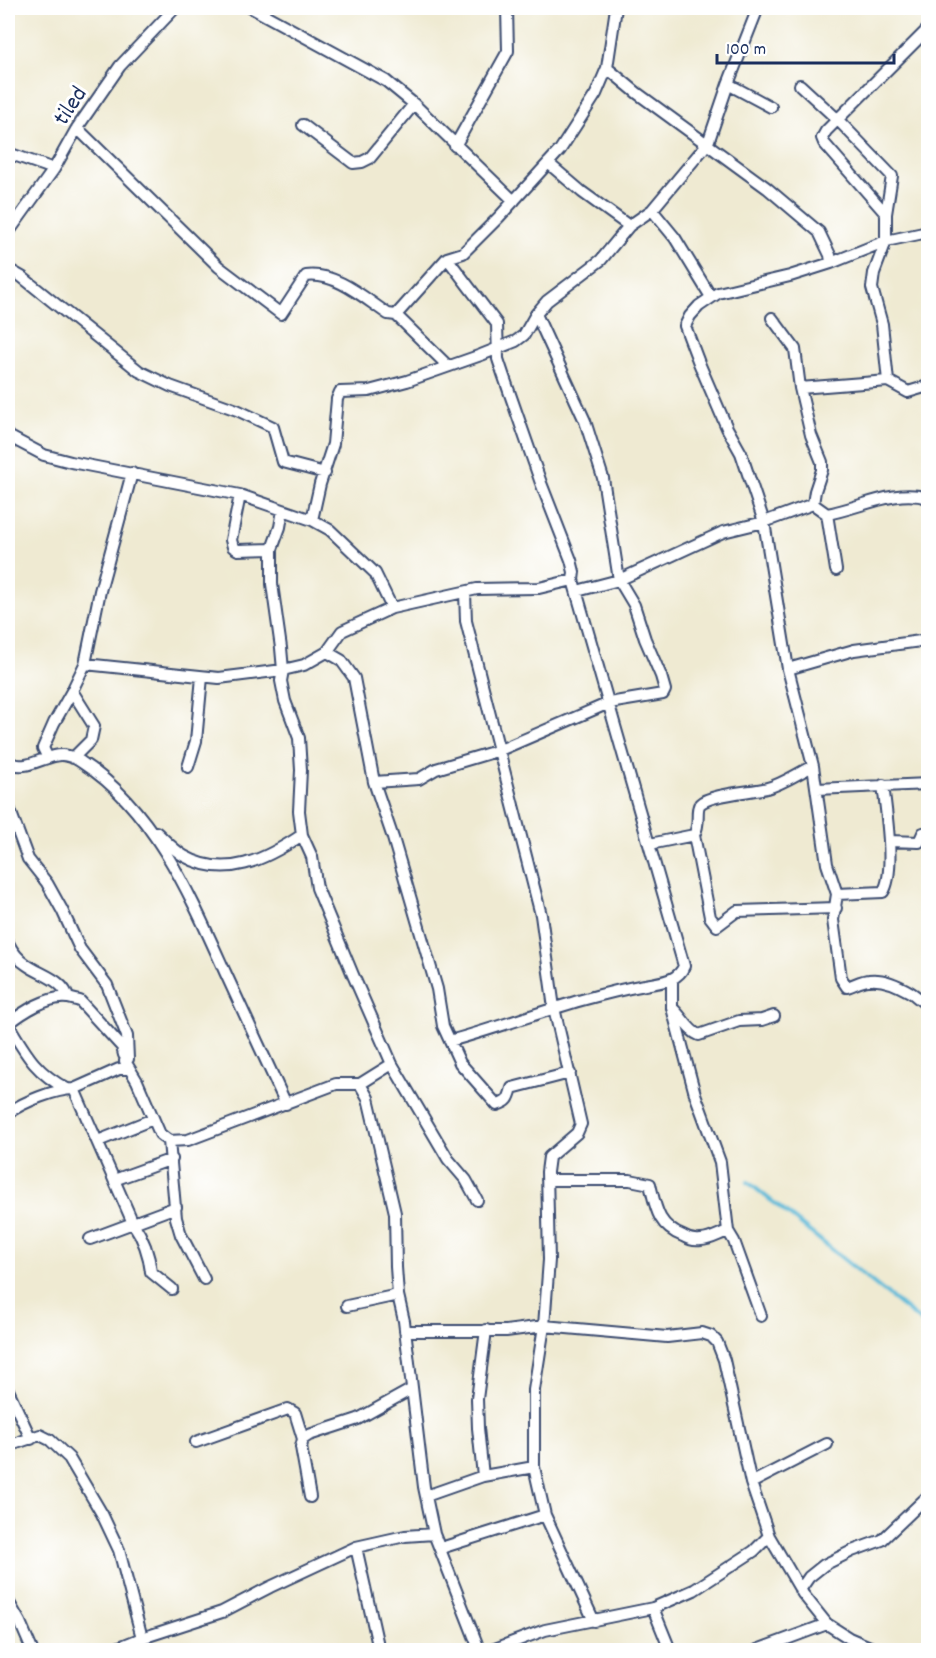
<svg xmlns="http://www.w3.org/2000/svg" width="936" height="1658" viewBox="0 0 936 1658" font-family="Dekko,sans-serif">
  <rect width="100%" height="100%" fill="#fff"/>
  <filter id="ink" filterUnits="userSpaceOnUse"><feTurbulence type="fractalNoise" baseFrequency=".0167" numOctaves="2"/><feDisplacementMap in="SourceGraphic" scale="12" xChannelSelector="R" yChannelSelector="G"/><feConvolveMatrix kernelMatrix="1 2 1 2 8 2 1 2 1" color-interpolation-filters="sRGB"/></filter>
  <filter id="wash" filterUnits="userSpaceOnUse"><feTurbulence type="fractalNoise" baseFrequency=".008" numOctaves="4" result="noise"/><feDisplacementMap in="SourceGraphic" scale="24" xChannelSelector="R" yChannelSelector="G"/><feGaussianBlur stdDeviation="1.35" result="paint"/><feColorMatrix in="noise" values="0 0 0 0 0 0 0 0 0 0 0 0 0 0 0 0 0 1.4 0 .05"/><feComposite in="paint" operator="in"/></filter>
  <g filter="url(#wash)">
    <rect width="100%" height="100%" fill="#efead2"/>
    <g fill="none" stroke-linecap="round" stroke-linejoin="round">
      <path stroke="#5bbad9" stroke-width="4" d="M 748,1182 L 928,1327"/>
    </g>
  </g>
  <g filter="url(#ink)">
    <g fill="none" stroke-linecap="round" stroke-linejoin="round">
      <g stroke="#3b4b6f" stroke-width="14">
        <path id="minor" d="M 252,8 L 386,81 L 414,104 L 514,201
          M 607,68 L 637,93 L 767,188 L 819,232 L 830,255 L 831,263
          M 728,84 L 771,107
          M 800,85 L 838,120 L 892,176 L 886,214 L 886,241 L 874,273 L 872,288 L 882,324 L 888,381
          M 303,125 L 353,163 L 362,162 L 370,158 L 414,104
          M 77,128 L 219,267 L 281,314 L 306,276 C 336,272 364,298 388,314 L 396,315 L 448,366
          M 455,146 L 508,51 L 507,8
          M 8,153 L 54,169
          M 548,163 L 582,192 L 629,226
          M 652,210 L 675,238 L 711,297
          M 886,214 L 824,143 L 822,138 L 826,131 L 928,29
          M 928,232 L 886,241 L 831,263 L 790,276 L 718,293 L 699,306 L 690,316 L 685,326 L 699,363 L 727,428 L 741,453 L 764,522 L 788,669 L 813,766 L 827,864 L 837,894 L 833,920 L 841,978 L 847,987 C 854,985 862,980 869,980 C 883,978 898,985 910,992 C 917,996 920,1001 928,1005
          M 8,233 L 54,169 L 77,128 L 120,66 L 175,8
          M 447,258 L 497,324 L 498,359 L 503,374 L 541,483 L 571,560 L 574,572 L 573,580 L 684,966 C 678,982 659,982 645,985 C 578,997 515,1023 450,1041
          M 8,269 L 22,277 L 139,371 L 170,386 L 237,410 L 273,427 L 283,462 L 325,473
          M 396,315 L 447,258 L 463,253 L 499,217 L 560,150 L 596,94 L 607,68 L 616,8
          M 772,318 L 795,349 L 800,388 L 811,435 L 822,462 L 822,470 L 815,491 L 813,504
          M 800,388 L 888,381 L 908,392 L 928,386
          M 8,436 L 44,455 L 71,462 L 240,495 L 312,520 L 330,530 L 375,573 L 392,608
          M 240,495 L 231,540 L 233,547 L 238,550 L 272,549
          M 813,504 L 827,514 C 860,508 896,488 928,498
          M 283,510 L 280,527 L 272,549 L 272,584 L 281,648 L 283,670 L 281,681 L 285,701 L 299,738 L 301,770 L 299,811 L 302,835 L 312,857 L 317,888 L 353,975 L 392,1064 L 448,1159 L 466,1180 L 477,1200
          M 827,514 L 836,570
          M 312,520 L 320,484 L 333,444 L 337,399 L 340,392 L 369,391 L 407,381 L 481,355 L 516,341 L 524,335 L 536,314 L 547,301 L 601,260 L 629,226 L 652,210 L 708,143 L 728,84 L 758,8
          M 577,591 L 619,580 L 723,532 L 764,522 L 813,504
          M 465,592 L 466,621 L 541,915 L 554,1008 L 581,1124 L 577,1133 L 549,1157 L 547,1172 L 549,1260 L 544,1326 L 534,1390 L 534,1467 L 545,1515 L 594,1621
          M 327,652 L 341,660 L 354,678 L 374,782 L 393,838 L 437,989 L 443,1026 L 460,1063 L 497,1105 C 508,1102 509,1099 512,1088 L 570,1073
          M 85,664 L 219,678 L 283,670 L 304,665 L 327,652 L 342,631 L 392,608 L 477,589 L 539,588 L 573,580
          M 788,669 L 854,650 L 928,640
          M 72,691 L 94,726 L 91,740 L 73,758
          M 48,758 L 43,748 L 54,723 L 72,691 L 85,664 L 100,591 L 132,473
          M 8,761 C 26,775 49,750 68,756 C 74,757 80,761 84,764 C 154,809 192,899 225,972 C 245,1016 266,1060 286,1104
          M 813,766 C 798,773 783,784 767,788 C 752,792 710,794 700,804 C 695,810 701,823 694,835 L 710,917 L 717,926 L 737,911 L 836,908
          M 188,767 L 196,741 L 202,677
          M 374,782 L 419,779 L 436,769 L 500,750 L 609,703 L 663,694 L 665,690 L 661,676 L 645,639 L 634,605 L 619,580 L 603,478 L 585,421 L 536,314
          M 817,789 L 928,784
          M 8,805 L 28,859 L 47,883 L 62,910 L 80,949 L 107,985 L 127,1036 L 128,1059 L 125,1061 L 137,1081 L 160,1134 L 169,1141 L 188,1140 L 336,1084 L 360,1084 L 392,1064
          M 156,832 C 165,840 174,850 184,856 C 226,880 266,859 302,835
          M 889,841 L 919,842 L 923,833 L 928,832
          M 650,844 L 694,835
          M 837,894 L 883,892 C 896,873 886,810 883,785
          M 8,943 C 12,951 19,960 27,965 C 41,975 64,980 68,998 L 80,1001 L 122,1047 L 124,1055
          M 672,980 L 672,1008 L 695,1094 L 720,1162 L 728,1231 L 734,1241 L 761,1316
          M 672,1008 C 682,1016 688,1031 699,1035 L 739,1021 L 762,1020 L 774,1016
          M 8,1024 C 26,1054 35,1072 67,1089
          M 8,1024 C 23,1012 49,995 68,998
          M 360,1084 L 368,1098 L 395,1213 L 396,1267 L 398,1295 L 404,1321 L 424,1487 L 434,1534 L 479,1649
          M 74,1089 L 133,1223 C 144,1239 149,1253 151,1272 L 172,1289
          M 8,1113 C 23,1102 56,1089 74,1089 L 119,1069 L 129,1069
          M 98,1141 L 153,1119
          M 169,1141 L 176,1218 L 181,1235 L 204,1279
          M 114,1180 L 172,1159
          M 547,1180 L 630,1180 L 650,1184 C 656,1209 658,1226 683,1236 C 688,1239 695,1241 701,1240 C 710,1240 719,1234 728,1231
          M 90,1239 L 176,1207
          M 347,1306 L 398,1295
          M 405,1331 L 506,1331 L 544,1326 L 667,1337 L 702,1333 L 711,1336 L 717,1342 L 724,1360 L 751,1483 L 769,1536 L 803,1594 L 827,1624 L 849,1638 L 877,1650
          M 8,1390 L 31,1439
          M 303,1439 L 309,1435 L 358,1419 L 412,1389
          M 196,1442 L 288,1409 L 295,1413 L 303,1439 L 301,1447 L 310,1497
          M 8,1446 L 40,1435 L 50,1440 L 69,1458 L 102,1514 L 119,1550 L 142,1638
          M 483,1476 L 478,1428 L 477,1399 L 486,1330
          M 751,1483 L 827,1444
          M 426,1496 L 483,1476 L 534,1467
          M 356,1547 L 379,1650
          M 441,1548 L 545,1515
          M 800,1590 L 809,1577 L 824,1565 L 852,1551 L 882,1540 L 928,1496
          M 8,1601 L 20,1622 L 32,1650
          M 653,1608 L 670,1650
          M 112,1650 L 142,1638 L 222,1612 L 270,1587 L 356,1547 L 405,1536 L 434,1534
          M 492,1650 L 545,1630 L 653,1608 L 694,1590 L 754,1551 L 769,1536
          M 757,1650 L 827,1624"/>
      </g>
      <use href="#minor" stroke="#fff" stroke-width="10"/>
    </g>
  </g>
  <g text-anchor="middle" stroke-width="6" stroke-linejoin="round" paint-order="stroke">
    <g font-size="24" fill="#1b2f5e" stroke="#fff">
      <text transform="translate(69 105) rotate(-57)" y="8">tiled</text>
    </g>
  </g>
  <rect width="936" height="1658" fill="none" stroke="#fff" stroke-width="30"/>
  <path d="M717 54v9h177v-9" fill="none" stroke="#1b2f5e" stroke-width="3"/>
  <text x="726" y="54" font-size="18" fill="#1b2f5e" stroke="#ffffff" stroke-width="4.5" paint-order="stroke">100 m</text>
</svg>
